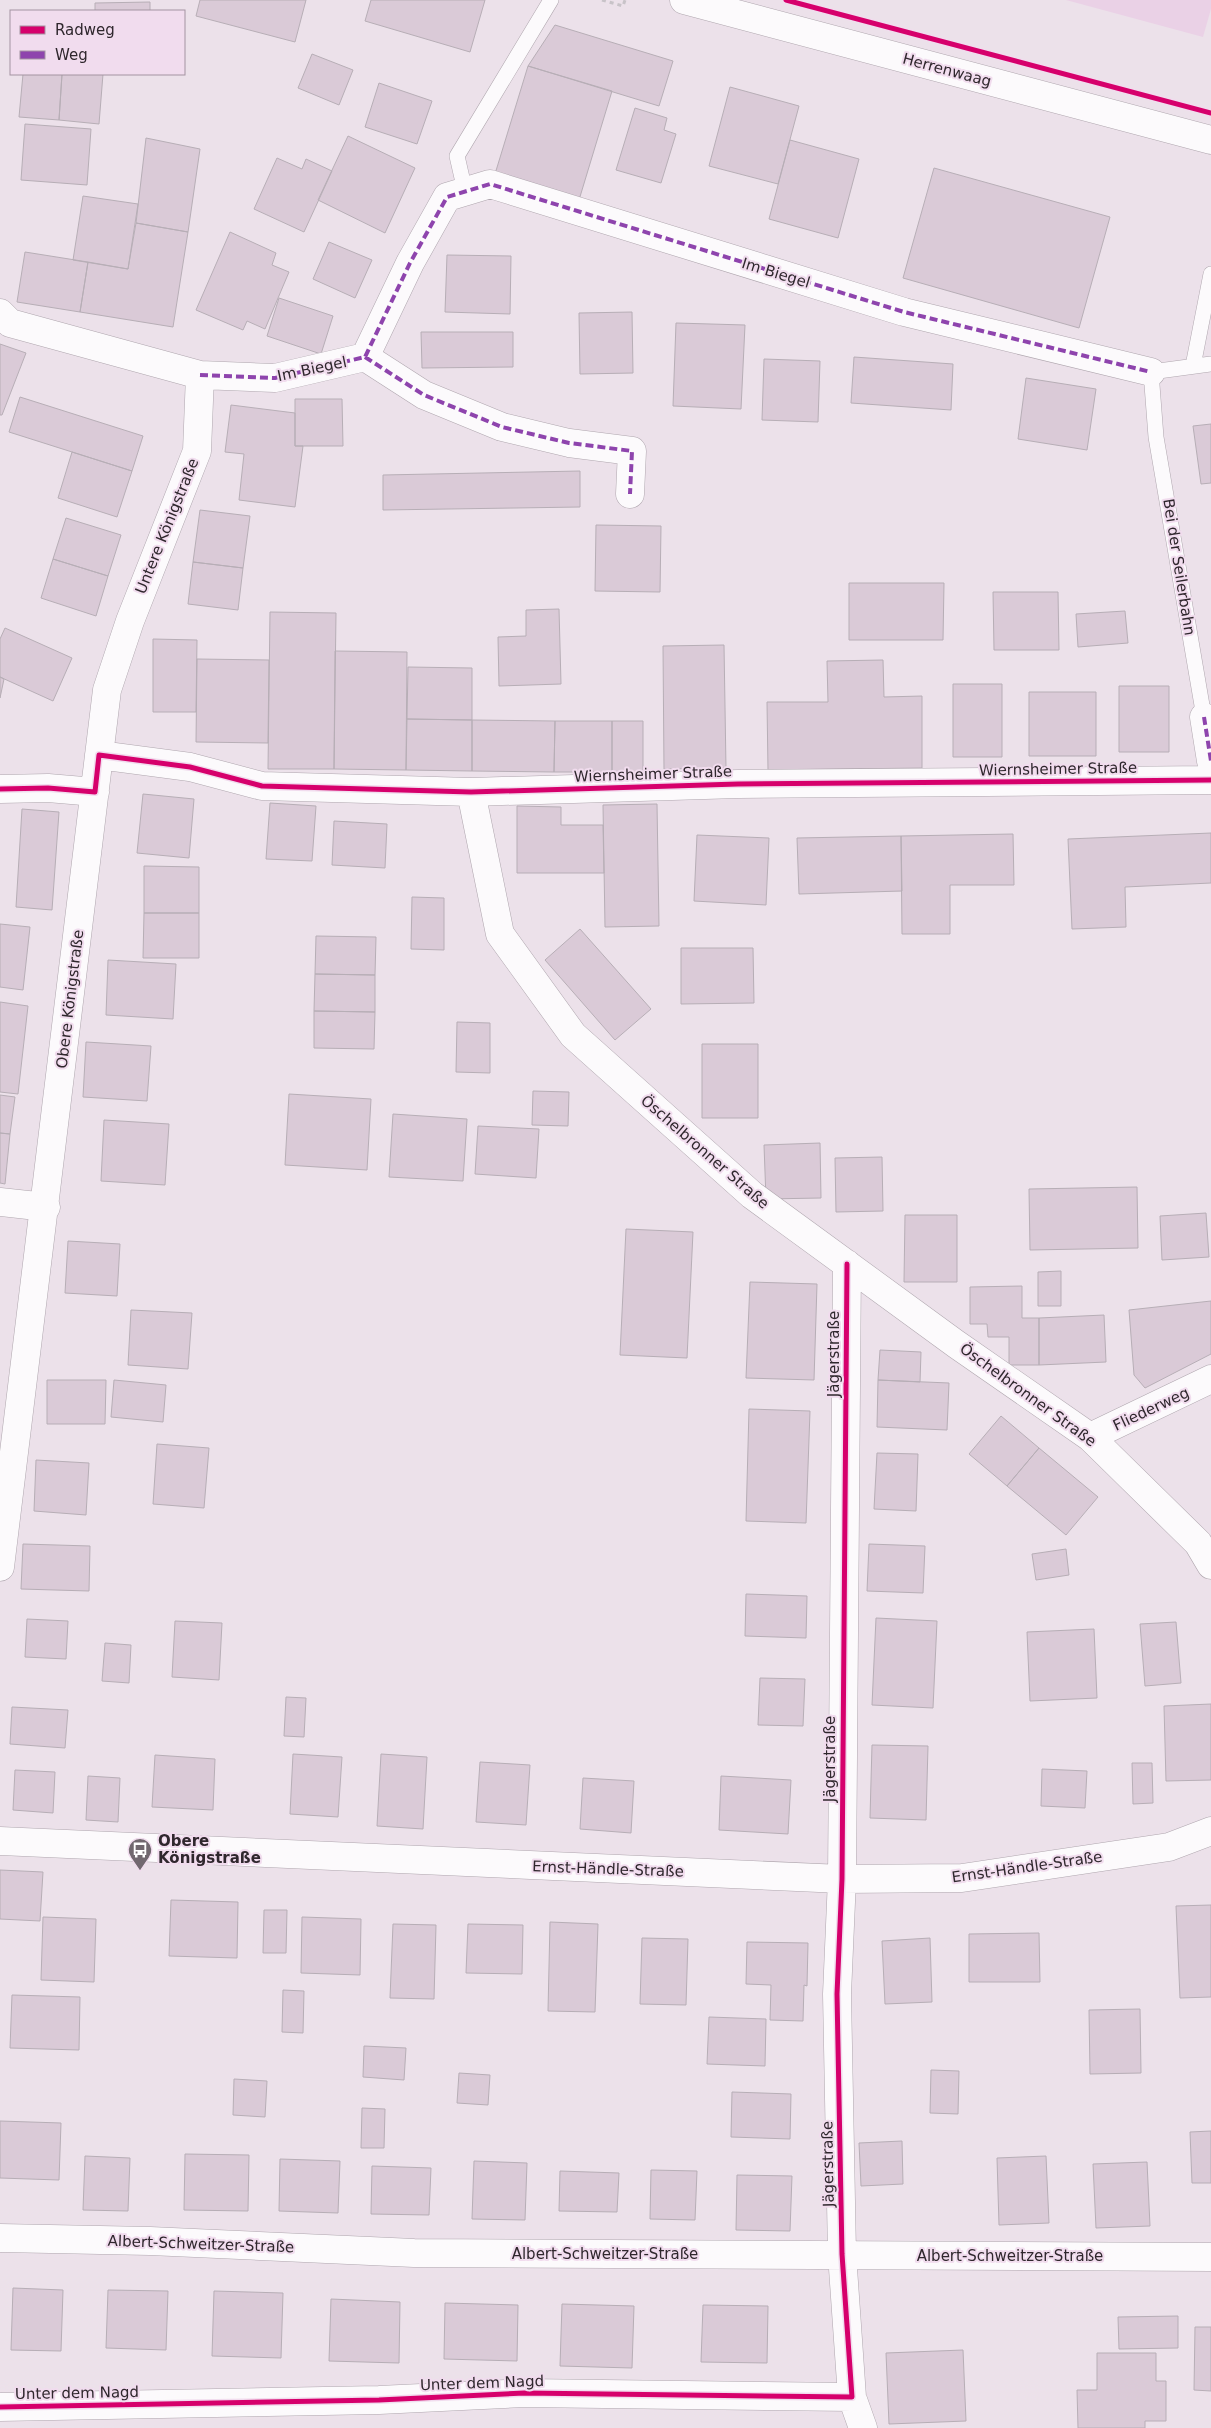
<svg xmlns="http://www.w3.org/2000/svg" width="1211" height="2428" viewBox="0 0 1211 2428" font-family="'DejaVu Sans',sans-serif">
  <rect width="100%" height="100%" fill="#ece1ea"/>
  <path fill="#ead1e6" d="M 1066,0 L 1211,0 L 1211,9 L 1203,37 Z"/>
  <path fill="#dacad7" stroke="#b7aeb6" d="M 200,0 L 306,0 L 295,42 L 196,16 Z
    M 371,0 L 485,0 L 470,52 L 365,21 Z
    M 150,2 L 150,11 L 95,11 L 95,3 Z
    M 555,25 L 673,61 L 659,106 L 528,66 Z
    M 312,54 L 353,70 L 339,105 L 298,88 Z
    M 528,66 L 612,91 L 579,200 L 495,174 Z
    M 23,74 L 62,74 L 59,120 L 19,117 Z
    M 62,74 L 103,74 L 99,124 L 59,120 Z
    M 379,83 L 432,101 L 417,144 L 365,127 Z
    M 730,87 L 799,106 L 778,184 L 709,166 Z
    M 635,108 L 667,118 L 664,130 L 676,134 L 661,183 L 616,170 Z
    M 25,124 L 91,129 L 87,185 L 21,180 Z
    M 348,136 L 415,168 L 385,233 L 318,200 Z
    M 146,138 L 200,149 L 188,232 L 136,223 Z
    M 790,140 L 859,159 L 838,238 L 769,219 Z
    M 277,158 L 302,169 L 306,159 L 332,171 L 304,232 L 254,209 Z
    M 934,168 L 1110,217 L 1079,328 L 903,278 Z
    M 83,196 L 138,204 L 128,269 L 73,260 Z
    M 136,223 L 188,232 L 173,327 L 80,312 L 88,262 L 128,269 Z
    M 230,232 L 276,253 L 272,265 L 289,272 L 265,329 L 247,321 L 243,330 L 196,310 Z
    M 329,242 L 372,260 L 355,298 L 313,279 Z
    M 25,252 L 88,262 L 80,312 L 17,302 Z
    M 447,255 L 511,256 L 510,314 L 445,312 Z
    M 279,298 L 333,316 L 321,354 L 267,336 Z
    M 632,312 L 633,373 L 580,374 L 579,313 Z
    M 676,323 L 745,325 L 741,409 L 673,406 Z
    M 421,332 L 513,332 L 513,367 L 422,368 Z
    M 0,344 L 26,353 L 2,415 L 0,415 Z
    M 854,357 L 953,364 L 951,410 L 851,403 Z
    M 764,359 L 820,361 L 818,422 L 762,420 Z
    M 1026,378 L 1096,389 L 1087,450 L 1018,439 Z
    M 20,397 L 143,436 L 132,471 L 9,432 Z
    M 295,399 L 342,399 L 343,446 L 295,446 Z
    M 231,405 L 295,413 L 295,446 L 303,446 L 295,507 L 239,500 L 244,454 L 225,452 Z
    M 1211,424 L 1211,483 L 1201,484 L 1193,426 Z
    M 72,452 L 132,471 L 117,517 L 58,498 Z
    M 580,471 L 580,507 L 383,510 L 383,475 Z
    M 200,510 L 250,516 L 243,568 L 193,562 Z
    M 66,518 L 121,535 L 108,576 L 53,559 Z
    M 596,525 L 661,526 L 660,592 L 595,591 Z
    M 53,559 L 108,576 L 96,616 L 41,598 Z
    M 193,562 L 243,568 L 238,610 L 188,604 Z
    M 849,583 L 944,583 L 943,640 L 849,640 Z
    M 993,592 L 1058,592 L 1059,650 L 994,650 Z
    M 559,609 L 561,684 L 499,686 L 498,637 L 526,636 L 526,610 Z
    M 1125,611 L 1128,643 L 1078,647 L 1076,614 Z
    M 270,612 L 336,613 L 334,769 L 268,769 Z
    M 5,628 L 72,658 L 53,701 L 0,677 L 0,639 Z
    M 153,639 L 197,640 L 196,712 L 153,712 Z
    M 724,645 L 726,768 L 664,769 L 663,646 Z
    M 335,651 L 407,652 L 406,770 L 334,769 Z
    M 197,659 L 269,660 L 268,743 L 196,742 Z
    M 883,660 L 884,697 L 922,696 L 922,768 L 768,770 L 767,702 L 828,702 L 827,661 Z
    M 408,667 L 472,668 L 472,720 L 407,719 Z
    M 0,677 L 4,679 L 0,698 Z
    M 953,684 L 1002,684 L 1002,757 L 953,757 Z
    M 1119,686 L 1169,686 L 1169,752 L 1119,752 Z
    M 1029,692 L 1096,692 L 1096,756 L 1029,756 Z
    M 407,719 L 472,720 L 472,771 L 406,770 Z
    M 472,720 L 555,721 L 554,772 L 472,771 Z
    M 555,721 L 612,721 L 612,772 L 554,772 Z
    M 612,721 L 643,721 L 643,773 L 612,772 Z
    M 143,794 L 194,799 L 189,858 L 137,853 Z
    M 270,803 L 316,806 L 312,861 L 266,859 Z
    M 657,804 L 659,926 L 605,927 L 603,805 Z
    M 517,806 L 561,807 L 561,825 L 603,825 L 604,873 L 517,873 Z
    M 22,809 L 59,812 L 52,910 L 16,907 Z
    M 334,821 L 387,824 L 385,868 L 332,865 Z
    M 1211,833 L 1211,883 L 1125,887 L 1126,927 L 1072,929 L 1068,839 Z
    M 1013,834 L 1014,885 L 950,885 L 950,934 L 902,934 L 901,836 Z
    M 697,835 L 769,838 L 766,905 L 694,901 Z
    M 901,836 L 902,891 L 799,894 L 797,838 Z
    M 144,866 L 199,867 L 199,913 L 144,913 Z
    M 412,897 L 444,898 L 444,950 L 411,949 Z
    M 144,913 L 199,913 L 199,958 L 143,958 Z
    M 0,924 L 30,927 L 23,990 L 0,987 Z
    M 580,929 L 651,1009 L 615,1040 L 545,960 Z
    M 316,936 L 376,937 L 375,975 L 315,974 Z
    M 681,948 L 753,948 L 754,1003 L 681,1004 Z
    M 108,960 L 176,964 L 173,1019 L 106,1015 Z
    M 315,974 L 375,975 L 375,1012 L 314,1011 Z
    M 0,1002 L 28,1006 L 18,1094 L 0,1092 Z
    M 314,1011 L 375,1012 L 374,1049 L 314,1048 Z
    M 457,1022 L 490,1023 L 490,1073 L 456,1072 Z
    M 86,1042 L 151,1046 L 147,1101 L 83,1097 Z
    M 702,1044 L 758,1044 L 758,1118 L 702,1118 Z
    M 533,1091 L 569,1092 L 568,1126 L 532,1125 Z
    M 289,1094 L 371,1099 L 367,1170 L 285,1165 Z
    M 0,1095 L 15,1097 L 10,1134 L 0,1133 Z
    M 393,1114 L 467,1119 L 463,1181 L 389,1177 Z
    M 104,1120 L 169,1124 L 165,1185 L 101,1181 Z
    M 478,1126 L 539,1129 L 536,1178 L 475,1174 Z
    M 0,1133 L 10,1134 L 5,1184 L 0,1183 Z
    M 820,1143 L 821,1198 L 766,1199 L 764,1145 Z
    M 882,1157 L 883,1211 L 836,1212 L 835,1158 Z
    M 1137,1187 L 1138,1248 L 1030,1250 L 1029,1189 Z
    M 1206,1213 L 1209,1257 L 1162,1260 L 1160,1216 Z
    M 905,1215 L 957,1215 L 957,1282 L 904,1282 Z
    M 626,1229 L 693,1232 L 687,1358 L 620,1355 Z
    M 68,1241 L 120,1244 L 117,1296 L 65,1293 Z
    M 1061,1271 L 1061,1306 L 1038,1306 L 1038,1272 Z
    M 750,1282 L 817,1284 L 814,1380 L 746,1378 Z
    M 1022,1286 L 1022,1318 L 1039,1318 L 1039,1365 L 1009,1365 L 1009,1337 L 988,1337 L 987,1324 L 970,1324 L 970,1287 Z
    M 1211,1301 L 1211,1354 L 1145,1388 L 1134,1375 L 1129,1310 Z
    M 131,1310 L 192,1313 L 188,1369 L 128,1365 Z
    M 1104,1315 L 1106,1362 L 1039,1365 L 1039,1318 Z
    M 880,1350 L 921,1352 L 920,1382 L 878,1380 Z
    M 47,1380 L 106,1380 L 105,1424 L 47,1424 Z
    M 114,1380 L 166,1385 L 163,1422 L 111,1417 Z
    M 878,1380 L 949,1383 L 947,1430 L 877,1427 Z
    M 749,1409 L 810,1411 L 806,1523 L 746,1521 Z
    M 1001,1416 L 1039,1448 L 1007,1486 L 969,1454 Z
    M 157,1444 L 209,1448 L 204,1508 L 153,1504 Z
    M 1039,1448 L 1098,1497 L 1066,1535 L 1007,1486 Z
    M 877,1453 L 918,1454 L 916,1511 L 874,1509 Z
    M 36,1460 L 89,1463 L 86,1515 L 34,1511 Z
    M 23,1544 L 90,1546 L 89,1591 L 21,1589 Z
    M 869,1544 L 925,1546 L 923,1593 L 867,1591 Z
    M 1066,1549 L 1069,1575 L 1036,1580 L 1032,1554 Z
    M 746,1594 L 807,1596 L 806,1638 L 745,1636 Z
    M 876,1618 L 937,1621 L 933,1708 L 872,1705 Z
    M 27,1619 L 68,1621 L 66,1659 L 25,1657 Z
    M 175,1621 L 222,1623 L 219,1680 L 172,1677 Z
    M 1176,1622 L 1181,1683 L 1145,1686 L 1140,1624 Z
    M 1094,1629 L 1097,1698 L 1030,1701 L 1027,1632 Z
    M 105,1643 L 131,1645 L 129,1683 L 102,1681 Z
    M 760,1678 L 805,1679 L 803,1726 L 758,1725 Z
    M 286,1697 L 306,1698 L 304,1737 L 284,1736 Z
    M 1211,1704 L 1211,1780 L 1166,1781 L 1164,1706 Z
    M 12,1707 L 68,1710 L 65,1748 L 10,1744 Z
    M 872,1745 L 928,1746 L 926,1820 L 870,1818 Z
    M 293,1754 L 342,1757 L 338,1817 L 290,1814 Z
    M 381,1754 L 427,1757 L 423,1829 L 377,1826 Z
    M 155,1755 L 215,1759 L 213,1810 L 152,1807 Z
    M 480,1762 L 530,1765 L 526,1825 L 476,1822 Z
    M 1132,1763 L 1152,1763 L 1153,1803 L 1133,1804 Z
    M 1042,1769 L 1087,1771 L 1085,1808 L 1041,1806 Z
    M 15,1770 L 55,1772 L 53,1813 L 13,1810 Z
    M 88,1776 L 120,1778 L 118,1822 L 86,1820 Z
    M 721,1776 L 791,1780 L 788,1834 L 719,1830 Z
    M 583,1778 L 634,1781 L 631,1833 L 580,1829 Z
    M 0,1870 L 43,1872 L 40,1921 L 0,1919 Z
    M 171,1900 L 238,1902 L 237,1958 L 169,1956 Z
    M 1211,1905 L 1211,1997 L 1180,1998 L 1176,1906 Z
    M 264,1910 L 287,1910 L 286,1953 L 263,1953 Z
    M 43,1917 L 96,1919 L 94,1982 L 41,1980 Z
    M 302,1917 L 361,1919 L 360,1975 L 301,1973 Z
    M 550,1922 L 598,1924 L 595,2012 L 548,2011 Z
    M 393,1924 L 436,1925 L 434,1999 L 390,1998 Z
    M 468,1924 L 523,1925 L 522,1974 L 466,1973 Z
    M 1039,1933 L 1040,1982 L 969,1982 L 969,1934 Z
    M 642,1938 L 688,1939 L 686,2005 L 640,2004 Z
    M 930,1938 L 932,2002 L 885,2004 L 882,1941 Z
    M 747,1942 L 808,1943 L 807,1986 L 804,1985 L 803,2021 L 770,2020 L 771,1985 L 746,1984 Z
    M 283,1990 L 304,1991 L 303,2033 L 282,2032 Z
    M 12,1995 L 80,1997 L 79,2050 L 10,2048 Z
    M 1140,2009 L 1141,2073 L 1090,2074 L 1089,2010 Z
    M 709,2017 L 766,2019 L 765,2066 L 707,2064 Z
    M 364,2046 L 406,2048 L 404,2080 L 363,2077 Z
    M 931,2070 L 959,2071 L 958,2114 L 930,2113 Z
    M 459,2073 L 490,2075 L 488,2105 L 457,2103 Z
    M 234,2079 L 267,2081 L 265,2117 L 233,2115 Z
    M 732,2092 L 791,2094 L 790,2139 L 731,2137 Z
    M 362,2108 L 385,2109 L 384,2148 L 361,2148 Z
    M 0,2121 L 61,2123 L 59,2180 L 0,2178 Z
    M 1211,2131 L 1211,2183 L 1192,2183 L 1190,2132 Z
    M 902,2141 L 903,2184 L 861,2186 L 859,2143 Z
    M 185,2154 L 249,2155 L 248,2211 L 184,2210 Z
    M 85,2156 L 130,2158 L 128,2211 L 83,2210 Z
    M 1046,2156 L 1049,2223 L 999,2225 L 997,2158 Z
    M 280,2159 L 340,2161 L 338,2213 L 279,2211 Z
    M 474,2161 L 527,2163 L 525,2220 L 472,2219 Z
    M 1147,2162 L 1150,2226 L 1096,2228 L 1093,2164 Z
    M 372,2166 L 431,2168 L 429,2215 L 371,2214 Z
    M 651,2170 L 697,2171 L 695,2220 L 650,2219 Z
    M 560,2171 L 619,2173 L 617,2212 L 559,2211 Z
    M 737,2175 L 792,2176 L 790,2231 L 736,2230 Z
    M 13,2288 L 63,2290 L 61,2351 L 11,2350 Z
    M 108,2290 L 168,2291 L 166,2350 L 106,2348 Z
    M 214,2291 L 283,2293 L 281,2358 L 212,2356 Z
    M 331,2299 L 400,2302 L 399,2363 L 329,2361 Z
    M 445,2303 L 518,2305 L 517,2361 L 444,2359 Z
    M 562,2304 L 634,2306 L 632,2368 L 560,2366 Z
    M 703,2305 L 768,2306 L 767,2363 L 701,2362 Z
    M 1178,2316 L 1178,2348 L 1119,2349 L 1118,2317 Z
    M 1195,2327 L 1211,2327 L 1211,2391 L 1194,2390 Z
    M 963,2350 L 966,2421 L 889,2424 L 886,2353 Z
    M 1097,2353 L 1156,2353 L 1156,2381 L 1166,2381 L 1166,2421 L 1145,2421 L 1145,2428 L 1078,2428 L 1077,2390 L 1097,2390 Z"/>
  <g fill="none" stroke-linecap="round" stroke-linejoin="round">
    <g stroke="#afa6ae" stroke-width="16">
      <path id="service" d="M 465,191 L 457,156 L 551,0
        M 1193,366 L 1211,274
        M 1204,717 L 1156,437 L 1151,372 L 1211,364"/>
    </g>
    <g stroke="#afa6ae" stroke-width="29">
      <path id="minor" d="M 0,313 L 10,323 L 200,375 L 197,451 L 130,621 L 107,690 L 0,1567
        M 365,357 L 424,395 L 502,427 L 569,443 L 632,451 L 630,494
        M 200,375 L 275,378 L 365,357 L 410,263 L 447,197 L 490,184 L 904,312 L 1151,372
        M 1204,717 L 1211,761
        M 99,755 L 190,767 L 262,786 L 471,792 L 738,784 L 1211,780
        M 0,789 L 48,788 L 95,792
        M 471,792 L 500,934 L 573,1035 L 752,1195 L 956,1344 L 1090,1437 L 1198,1543 L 1211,1565
        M 0,1202 L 46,1207
        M 1090,1437 L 1211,1379
        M 0,1841 L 842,1879 L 962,1878 L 1169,1847 L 1211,1831
        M 0,2238 L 150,2241 L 414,2253 L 1211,2257
        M 852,2397 L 863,2428
        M 0,2407 L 379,2400 L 524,2393 L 852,2397 L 842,2254 L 837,1994 L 842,1879 L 847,1264"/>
    </g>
    <g stroke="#afa6ae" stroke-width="29">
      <path id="secondary" d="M 684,0 L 1211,140"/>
    </g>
    <path stroke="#c8c3c8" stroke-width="3" stroke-dasharray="4 4" stroke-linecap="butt" d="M 602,0 L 623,6 L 625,0"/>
    <use href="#service" stroke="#fcfafc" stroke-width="15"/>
    <use href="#minor" stroke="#fcfafc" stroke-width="28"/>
    <use href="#secondary" stroke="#fcfafc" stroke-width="28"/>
    <path stroke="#8e44ad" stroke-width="4" stroke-dasharray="8 4" stroke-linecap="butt" d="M 365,357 L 424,395 L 502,427 L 569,443 L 632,451 L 630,494
      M 200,375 L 275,378 L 365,357 L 410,263 L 447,197 L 490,184 L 904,312 L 1151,372
      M 1204,717 L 1211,761"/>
    <g stroke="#f1dcee" stroke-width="8">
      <path id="cycleway" d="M 786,0 L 1211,113
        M 0,789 L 48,788 L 95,792 L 99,755 L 190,767 L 262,786 L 471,792 L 738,784 L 1211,780
        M 0,2407 L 379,2400 L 524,2393 L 852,2397 L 842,2254 L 837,1994 L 842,1879 L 847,1264"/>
    </g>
    <use href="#cycleway" stroke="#d6006c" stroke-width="5"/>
  </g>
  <defs>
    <g id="bus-pin" transform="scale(1.25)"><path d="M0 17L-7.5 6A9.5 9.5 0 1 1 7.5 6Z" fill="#71686f" stroke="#f1dcee"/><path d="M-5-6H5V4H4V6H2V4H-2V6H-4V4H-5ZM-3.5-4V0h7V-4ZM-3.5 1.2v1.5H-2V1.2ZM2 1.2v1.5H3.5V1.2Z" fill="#fff"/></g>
  </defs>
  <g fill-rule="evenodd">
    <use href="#bus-pin" x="140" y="1850"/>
  </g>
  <g text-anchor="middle" stroke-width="4" stroke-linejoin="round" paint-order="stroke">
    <g font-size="15" fill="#2f272d" stroke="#f1dcee">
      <text transform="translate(947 70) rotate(15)" y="5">Herrenwaag</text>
      <text transform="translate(776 273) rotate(17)" y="5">Im Biegel</text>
      <text transform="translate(312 369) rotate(-12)" y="5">Im Biegel</text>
      <text transform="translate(167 526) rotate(-68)" y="5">Untere Königstraße</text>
      <text transform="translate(1179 567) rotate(81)" y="5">Bei der Seilerbahn</text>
      <text transform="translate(1058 769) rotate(-1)" y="5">Wiernsheimer Straße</text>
      <text transform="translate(653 774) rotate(-2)" y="5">Wiernsheimer Straße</text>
      <text transform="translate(70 999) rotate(-83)" y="5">Obere Königstraße</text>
      <text transform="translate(705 1152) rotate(41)" y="5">Öschelbronner Straße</text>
      <text transform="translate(834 1354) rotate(-90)" y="5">Jägerstraße</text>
      <text transform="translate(1028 1395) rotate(36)" y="5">Öschelbronner Straße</text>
      <text transform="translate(1151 1409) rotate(-25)" y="5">Fliederweg</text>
      <text transform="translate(830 1759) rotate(-90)" y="5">Jägerstraße</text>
      <text transform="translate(1027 1867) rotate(-8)" y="5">Ernst-Händle-Straße</text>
      <text transform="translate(608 1869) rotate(2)" y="5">Ernst-Händle-Straße</text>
      <text transform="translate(828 2164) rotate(-91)" y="5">Jägerstraße</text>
      <text transform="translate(201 2244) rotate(2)" y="5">Albert-Schweitzer-Straße</text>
      <text x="605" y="2259">Albert-Schweitzer-Straße</text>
      <text x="1010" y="2261">Albert-Schweitzer-Straße</text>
      <text transform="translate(482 2383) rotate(-2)" y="5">Unter dem Nagd</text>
      <text transform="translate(77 2393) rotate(-1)" y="5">Unter dem Nagd</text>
    </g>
    <g font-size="15" font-weight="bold" fill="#2f272d" stroke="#f1dcee" text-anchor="start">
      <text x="158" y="1846">Obere<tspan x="158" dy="17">Königstraße</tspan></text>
    </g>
  </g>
  <rect x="10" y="10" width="175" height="65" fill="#f1dcee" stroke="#a394a1"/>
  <rect x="20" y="26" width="25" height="8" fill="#d6006c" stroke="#a394a1"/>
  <text x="55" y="35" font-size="15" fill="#2f272d">Radweg</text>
  <rect x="20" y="51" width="25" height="8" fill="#8e44ad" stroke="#a394a1"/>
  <text x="55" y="60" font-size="15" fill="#2f272d">Weg</text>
</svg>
